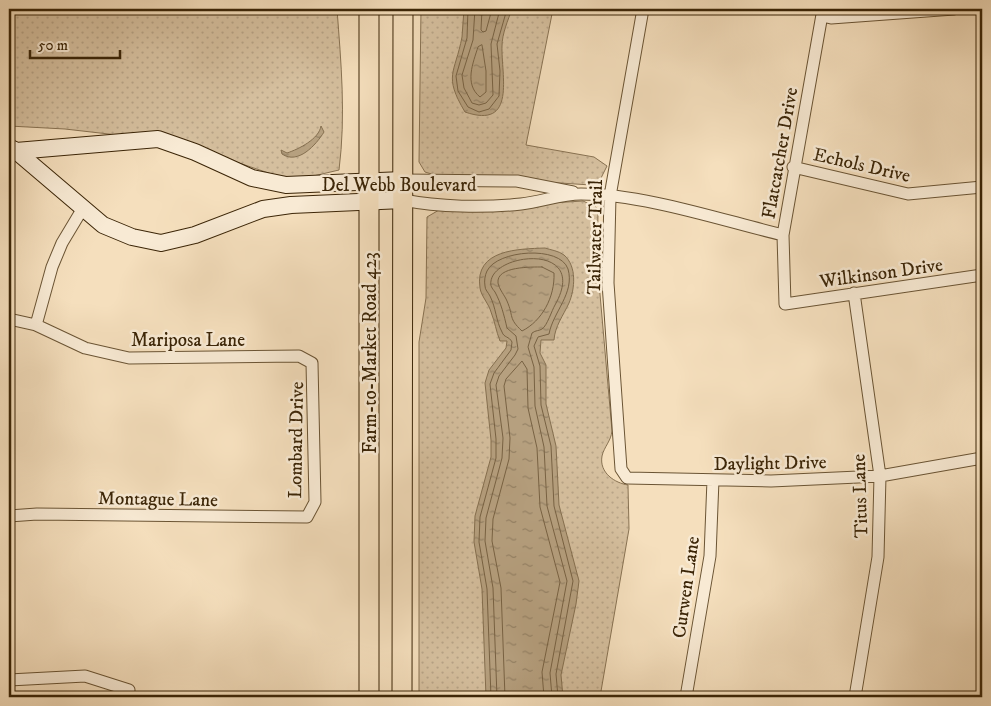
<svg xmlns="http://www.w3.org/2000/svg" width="991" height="706" viewBox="0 0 991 706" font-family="'IM FELL DW Pica',serif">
  <defs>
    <pattern id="grass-dots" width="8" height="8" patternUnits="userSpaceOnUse" patternTransform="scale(1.25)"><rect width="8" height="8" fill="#d5bf9e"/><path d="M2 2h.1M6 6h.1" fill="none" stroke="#b8a487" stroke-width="1.8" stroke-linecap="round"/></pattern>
    <pattern id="water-ripples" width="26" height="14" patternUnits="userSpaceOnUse" patternTransform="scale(1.25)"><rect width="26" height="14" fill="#b6a07f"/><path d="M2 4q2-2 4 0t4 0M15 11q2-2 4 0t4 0" fill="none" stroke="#958266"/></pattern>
  </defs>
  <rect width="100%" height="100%" fill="#f5dfbd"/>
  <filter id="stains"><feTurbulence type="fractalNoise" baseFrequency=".004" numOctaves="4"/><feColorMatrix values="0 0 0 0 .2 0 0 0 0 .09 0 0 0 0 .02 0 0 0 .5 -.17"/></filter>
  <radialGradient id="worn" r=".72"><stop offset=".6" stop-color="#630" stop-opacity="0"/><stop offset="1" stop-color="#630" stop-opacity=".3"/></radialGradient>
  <path fill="url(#grass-dots)" stroke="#887252" d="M 9,9 L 337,9 C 341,63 346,115 339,170 L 292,181 L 198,149 L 126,136 L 65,129 L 9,126 Z
    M 421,9 L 553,9 L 526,145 L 594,157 L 607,166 L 600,180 L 591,185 L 435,175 L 425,172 L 419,162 Z
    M 583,201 L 596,207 L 598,214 L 597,260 L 612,431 C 611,441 604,447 602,456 C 599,473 615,483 628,485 L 629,529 L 600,697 L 419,697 L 419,342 L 426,298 L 427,217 L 439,210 Z"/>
  <path fill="url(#water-ripples)" stroke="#856f4f" d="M 464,9 L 512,9 C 508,20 502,34 502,46 C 501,75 517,130 465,112 C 443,75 455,74 462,37 C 463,28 463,18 464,9 Z
    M 321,126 L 324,132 C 316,145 298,165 282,154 L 281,150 L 287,153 C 299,149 319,139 321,126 Z
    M 545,248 C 551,250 559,251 564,255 C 577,266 575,289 569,303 C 563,316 555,326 554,340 L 541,340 L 540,353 L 546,365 L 546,404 L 556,446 L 559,505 L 579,581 L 576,604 L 561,675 L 563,697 L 486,697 L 482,589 L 474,542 L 475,516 L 491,457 L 491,440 L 485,383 L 489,370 L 506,348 L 507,341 L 500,341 C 496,331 495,322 491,312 C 489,304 481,296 480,288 C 474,249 519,249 545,248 Z"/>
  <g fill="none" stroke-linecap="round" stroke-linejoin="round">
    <path stroke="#786243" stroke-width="1" d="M 468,9 L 467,38 L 456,76 L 458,91 L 468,107 L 479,112 L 489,109 L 499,96 L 500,71 L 497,44 L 507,9
      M 475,9 L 473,40 L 462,75 L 464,88 L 472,103 L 479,105 L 486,103 L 493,95 L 491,44 L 500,9
      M 482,9 L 481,30 L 483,32 L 486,31 L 492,9
      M 482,45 L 486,71 L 486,92 L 480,97 C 464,84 473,63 478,47 Z
      M 542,267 L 554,273 C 555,297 542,321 522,331 C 508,318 514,317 507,301 C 505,296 499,289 498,283 C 496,266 532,267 542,267 Z
      M 491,697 L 487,589 L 479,542 L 480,517 L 496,458 L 496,439 L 490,384 L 494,373 L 511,350 L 512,342 C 509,336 504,338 502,332 C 496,321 496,308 490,296 C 488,292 485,290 485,286 C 484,281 485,275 487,271 C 497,250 560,245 568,269 C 575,293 553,312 549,334 L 538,337 L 534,346 L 540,366 L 541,405 L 551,446 L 554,506 L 573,581 L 556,674 L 558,697
      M 497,697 L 493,588 L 485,541 L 486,518 L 502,458 L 503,438 L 496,385 L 499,376 L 515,355 L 518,349 L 516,336 L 507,328 C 504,315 501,303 495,292 C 492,288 490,286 491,281 C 495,252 590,243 555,305 C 552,310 547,326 542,329 C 539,331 536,330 532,333 L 528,347 L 534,367 L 535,406 L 544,447 L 547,506 L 567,581 L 550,673 L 552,697
      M 505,697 L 501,588 L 492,541 L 493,519 L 509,459 L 510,438 L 504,386 L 506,379 L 522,361 L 527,369 L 528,408 L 537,448 L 540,507 L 560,582 L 542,672 L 544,697"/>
    <g stroke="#6a5434" stroke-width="13">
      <path id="street" d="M 643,9 L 610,196 L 608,283 L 621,469 L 627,478 L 771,481 L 880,476 L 982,458
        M 823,9 L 783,235 L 785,304 L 982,275
        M 822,16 L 831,18 L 954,9
        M 793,167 L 908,194 L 982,187
        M 403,180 L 517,181 L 573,192
        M 403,200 C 439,207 484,208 521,204 C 541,202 561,194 581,194 C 644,194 721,220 783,235
        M 854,293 L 880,476 L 878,557 L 855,697
        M 9,319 L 36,325 L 85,348 L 129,358 L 299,356 L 312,363 L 315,502 L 307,517 L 37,514 L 9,516
        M 36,325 L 52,267 L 62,243 L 83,208
        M 9,680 L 85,676 L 129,690
        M 686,697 L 710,556 L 713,480"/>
    </g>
    <g stroke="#3b2507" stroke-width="18">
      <path id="secondary" d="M 9,147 L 16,151 L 103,225 L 132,237 L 161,243 L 195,235 L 263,209 L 291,205 L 403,200
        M 16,151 L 158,139 L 195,152 L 252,178 L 286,185 L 403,180"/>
    </g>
    <g stroke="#3b2507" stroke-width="21">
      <path id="primary" d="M 369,697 L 369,9
        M 402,697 L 403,9"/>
    </g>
    <use href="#street" stroke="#f8ead4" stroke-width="11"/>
    <use href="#secondary" stroke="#f8ead4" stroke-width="16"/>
    <use href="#primary" stroke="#f5dfbd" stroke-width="19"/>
  </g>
  <g text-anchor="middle" stroke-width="5" stroke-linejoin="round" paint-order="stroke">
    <g font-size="19" fill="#3b2507" stroke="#f8ead4">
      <text transform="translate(779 153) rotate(-80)" y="7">Flatcatcher Drive</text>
      <text transform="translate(862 164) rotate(13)" y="7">Echols Drive</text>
      <text x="399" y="191">Del Webb Boulevard</text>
      <text transform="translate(594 237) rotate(-89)" y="7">Tailwater Trail</text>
      <text transform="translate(881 272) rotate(-8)" y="7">Wilkinson Drive</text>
      <text x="188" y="346">Mariposa Lane</text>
      <text transform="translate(369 353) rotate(-90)" y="7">Farm-to-Market Road 423</text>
      <text transform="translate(295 440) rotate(-89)" y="7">Lombard Drive</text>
      <text transform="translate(770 462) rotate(-1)" y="7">Daylight Drive</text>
      <text transform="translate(859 496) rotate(-92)" y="7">Titus Lane</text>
      <text transform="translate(158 498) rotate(1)" y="7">Montague Lane</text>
      <text transform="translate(685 587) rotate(-82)" y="7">Curwen Lane</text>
    </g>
  </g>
  <rect width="991" height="706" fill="none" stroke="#f5dfbd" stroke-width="30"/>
  <rect x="10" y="10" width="971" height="686" fill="none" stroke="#3b2507" stroke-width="2.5"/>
  <rect x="15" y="15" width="961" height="676" fill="none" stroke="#3b2507"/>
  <path d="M30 50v8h90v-8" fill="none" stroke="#3b2507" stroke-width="2.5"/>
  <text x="38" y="50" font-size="15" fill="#3b2507" stroke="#f8ead4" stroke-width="4" paint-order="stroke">50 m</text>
  <rect width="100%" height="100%" filter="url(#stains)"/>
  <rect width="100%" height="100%" fill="url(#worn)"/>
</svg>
